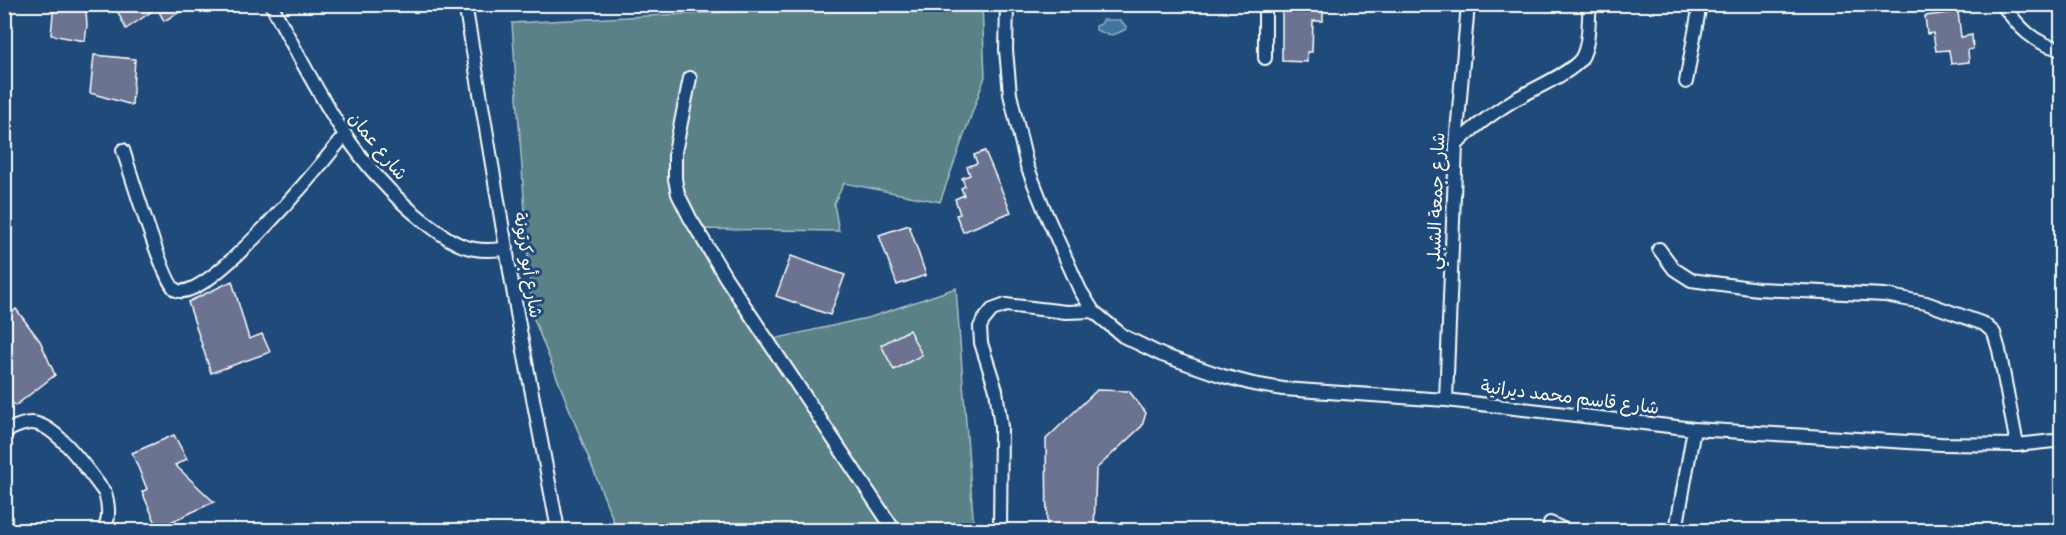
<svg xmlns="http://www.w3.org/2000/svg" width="2066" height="535" viewBox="0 0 2066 535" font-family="Pangolin,'Playpen Sans Arabic',sans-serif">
  <rect width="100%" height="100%" fill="#1f4a7a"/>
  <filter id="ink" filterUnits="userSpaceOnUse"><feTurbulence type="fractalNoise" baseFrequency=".0167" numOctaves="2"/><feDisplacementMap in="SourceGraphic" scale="12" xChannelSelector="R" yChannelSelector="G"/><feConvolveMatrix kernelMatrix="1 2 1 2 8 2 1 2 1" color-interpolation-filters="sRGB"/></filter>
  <g filter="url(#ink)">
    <path fill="#5a8187" stroke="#acc0c3" stroke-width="1.5" d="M 855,5 L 982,5 L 985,77 L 940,202 L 844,183 L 834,204 L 839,231 L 695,229 L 774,339 L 871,317 L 956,288 L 974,530 L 617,530 L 532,314 L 512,23 Z"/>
    <path fill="#41759e" stroke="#8dacc5" stroke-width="1.5" d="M 1103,20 L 1119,20 L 1126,26 L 1126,29 C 1111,37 1112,36 1096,30 L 1096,26 L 1101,24 Z"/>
    <path fill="#6c7391" stroke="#fff" stroke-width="1.5" d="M 54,4 L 74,4 L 86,12 L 87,25 L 85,41 L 51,35 Z
      M 114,4 L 194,4 L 164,21 L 157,8 L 126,29 Z
      M 1282,4 L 1323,4 L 1323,21 L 1313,21 L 1312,52 L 1307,52 L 1307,62 L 1282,61 Z
      M 1958,12 L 1961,37 L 1972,35 L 1973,49 L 1968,50 L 1969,62 L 1951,64 L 1949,50 L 1936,51 L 1933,33 L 1927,34 L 1925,16 Z
      M 94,55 L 135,59 L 132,105 L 90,93 Z
      M 985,151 L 1011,212 L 963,232 L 956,215 L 960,214 L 955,199 L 964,195 L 961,188 L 965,186 L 962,178 L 970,175 L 967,167 L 977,163 L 974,155 Z
      M 909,225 L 926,275 L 897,285 L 879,235 Z
      M 791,256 L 845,275 L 830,315 L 776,296 Z
      M 232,281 L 249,339 L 262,334 L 270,352 L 211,373 L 188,302 Z
      M 16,309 L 40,341 L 55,375 L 15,406 L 4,392 L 4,318 Z
      M 909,330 L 922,355 L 894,370 L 881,345 Z
      M 1097,390 L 1129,391 L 1146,413 L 1142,426 L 1096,469 L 1094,531 L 1047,531 L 1046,439 Z
      M 174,435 L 187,459 L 175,465 L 214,502 L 158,528 L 142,492 L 147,489 L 132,453 Z"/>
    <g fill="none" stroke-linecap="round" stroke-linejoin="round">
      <g stroke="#fff" stroke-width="16">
        <path id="minor" d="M 271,4 C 313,82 350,162 420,218 C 450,241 467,256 507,248
          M 465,4 L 519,325 L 558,530
          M 1007,4 L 1006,50 L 1010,94 L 1027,166 L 1046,214 L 1080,290 L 1093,311 L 1123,336 L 1162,355 L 1223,376 L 1253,384 L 1283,389 L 1446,400 L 1694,429 L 1941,444 L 2017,445 L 2062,440
          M 2002,4 C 2018,26 2034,45 2062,49
          M 1265,58 L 1265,4
          M 690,78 L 675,152 L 675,179 L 678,194 L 690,218 L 726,278 L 894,530
          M 1686,82 L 1700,4
          M 1456,145 C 1473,127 1493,113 1514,100 C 1531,90 1571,73 1581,59 C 1590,45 1588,20 1590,4
          M 123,150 C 130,171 164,284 176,290 C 206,306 325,160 344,136
          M 1659,249 L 1674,269 L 1691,280 L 1758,289 L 1885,295 L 1926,303 L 1984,324 L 1994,333 L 1999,350 L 2017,445
          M 1446,400 L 1456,145 L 1468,4
          M 4,432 C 13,428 22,423 31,423 C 57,423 90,474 105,493 C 109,506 110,518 104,530
          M 1550,523 L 1565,530
          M 1000,530 L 1001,427 L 996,390 L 981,343 L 980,327 L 983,321 L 992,310 L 1006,305 L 1066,312 L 1093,311
          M 1676,530 L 1694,429"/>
      </g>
      <use href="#minor" stroke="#1f4a7a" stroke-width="12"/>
    </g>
  </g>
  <g text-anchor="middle" stroke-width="6" stroke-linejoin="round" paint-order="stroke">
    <g font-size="18" fill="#fff" stroke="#1f4a7a">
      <text transform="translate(378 146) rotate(51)" y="6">شارع عمان</text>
      <text transform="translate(1436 201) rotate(-88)" y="6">شارع جمعة الشبلي</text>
      <text transform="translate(528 265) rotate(81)" y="6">شارع أبو كرتونة</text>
      <text transform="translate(1570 397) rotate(7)" y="6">شارع قاسم محمد ديرانية</text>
    </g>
  </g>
  <rect width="2066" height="535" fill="none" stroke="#1f4a7a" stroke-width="24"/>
  <rect x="12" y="12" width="2042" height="511" fill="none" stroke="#fff" stroke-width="2" filter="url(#ink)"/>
</svg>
